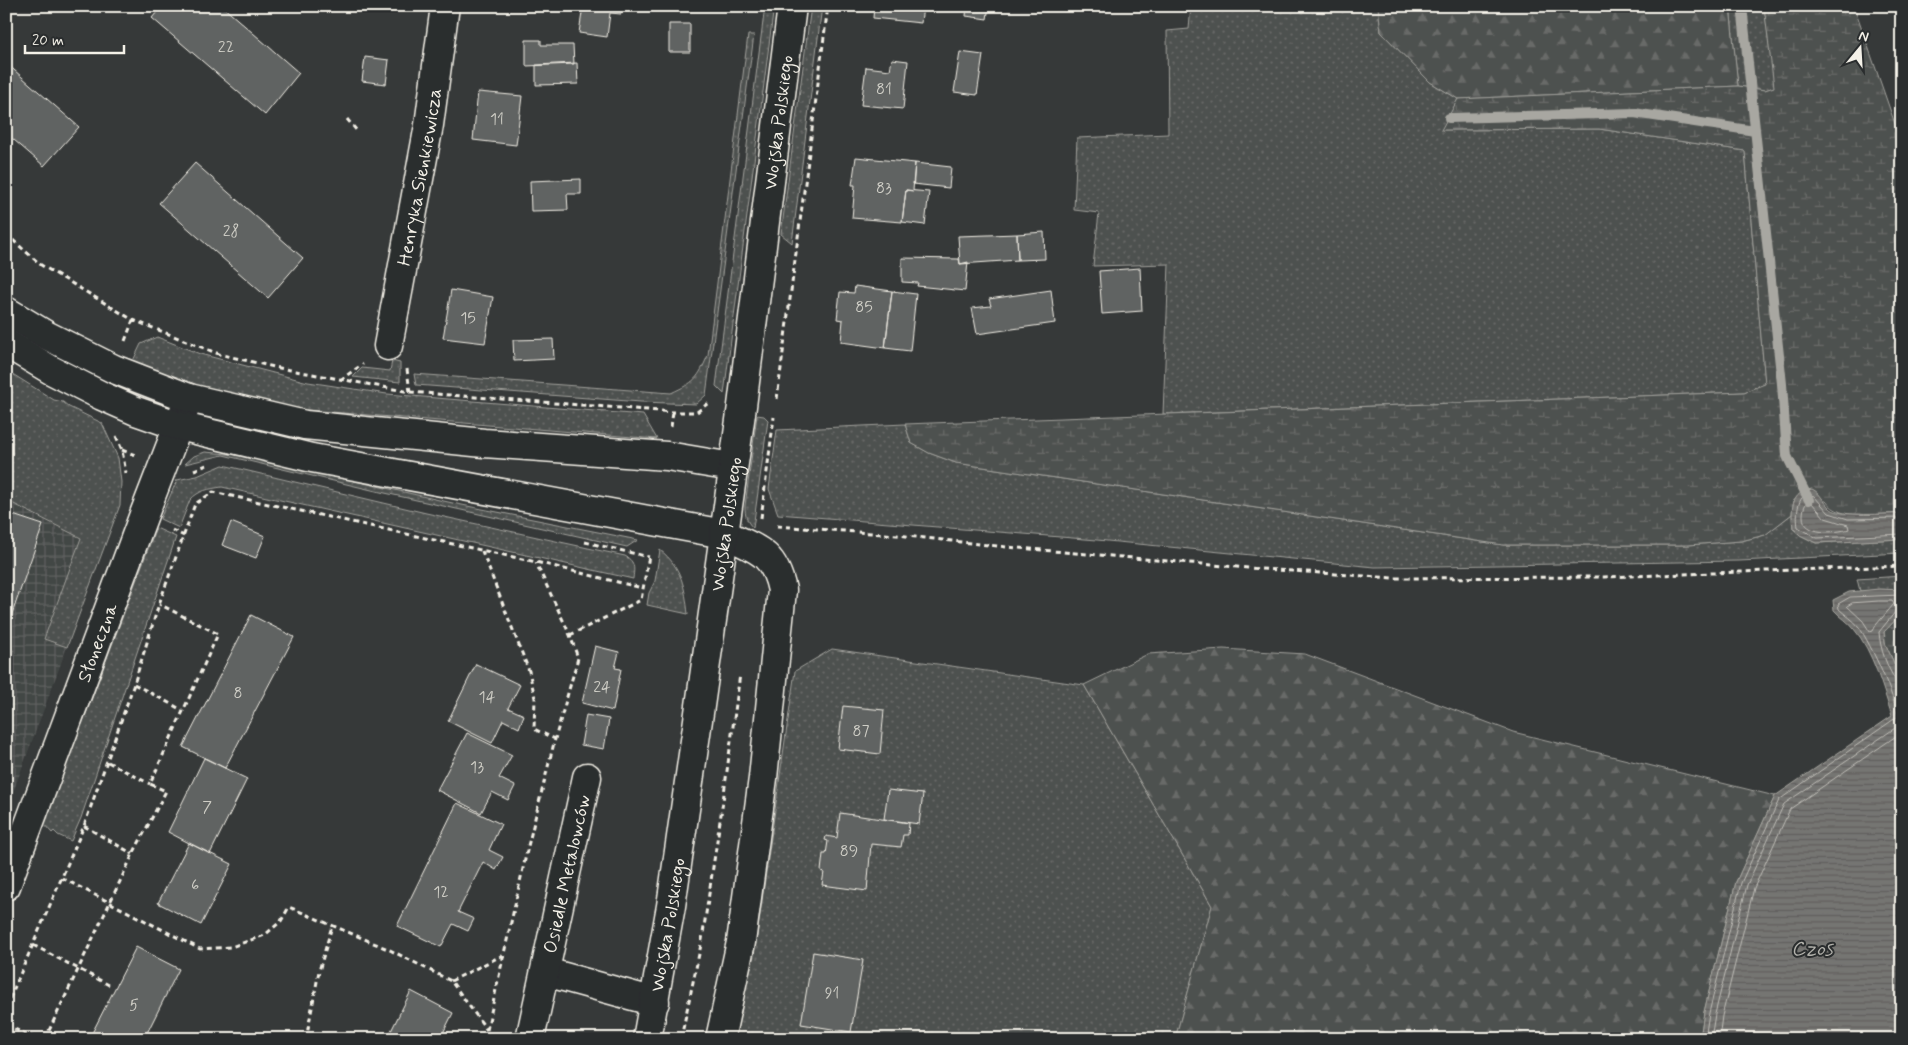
<svg xmlns="http://www.w3.org/2000/svg" width="1908" height="1045" viewBox="0 0 1908 1045" font-family="Mynerve,sans-serif">
  <defs>
    <pattern id="industrial-grid" width="8" height="8" patternUnits="userSpaceOnUse" patternTransform="scale(1.25)"><rect width="8" height="8" fill="#434645"/><path d="M0 4h8M4 0v8" fill="none" stroke="#5f6160"/></pattern>
    <pattern id="grass-dots" width="8" height="8" patternUnits="userSpaceOnUse" patternTransform="scale(1.25)"><rect width="8" height="8" fill="#4e514f"/><path d="M2 2h.1M6 6h.1" fill="none" stroke="#686a68" stroke-width="1.8" stroke-linecap="round"/></pattern>
    <pattern id="forest-firs" width="22" height="20" patternUnits="userSpaceOnUse" patternTransform="scale(1.25)"><rect width="22" height="20" fill="#4e514f"/><path d="M5 1l3.5 6h-7zM16 11l3.5 6h-7z" fill="#686a68"/></pattern>
    <pattern id="wetland-marsh" width="20" height="14" patternUnits="userSpaceOnUse" patternTransform="scale(1.25)"><rect width="20" height="14" fill="#4e514f"/><path d="M1 5h8M5 5V1M11 12h8M15 12V8" fill="none" stroke="#686a68"/></pattern>
    <pattern id="water-rules" width="6" height="5" patternUnits="userSpaceOnUse" patternTransform="scale(1.25)"><rect width="6" height="5" fill="#757572"/><path d="M0 2.5h6" fill="none" stroke="#5f5e5c"/></pattern>
  </defs>
  <rect width="100%" height="100%" fill="#363939"/>
  <filter id="ink" filterUnits="userSpaceOnUse"><feTurbulence type="fractalNoise" baseFrequency=".02" numOctaves="2"/><feDisplacementMap in="SourceGraphic" scale="10" xChannelSelector="R" yChannelSelector="G"/><feConvolveMatrix kernelMatrix="1 2 1 2 8 2 1 2 1" color-interpolation-filters="sRGB"/></filter>
  <g filter="url(#ink)">
    <path fill="url(#industrial-grid)" d="M 6,500 L 81,538 L 44,639 L 67,647 L 6,811 Z"/>
    <path fill="url(#grass-dots)" stroke="#a1a19c" d="M 765,6 L 774,6 L 724,394 L 716,386 Z
      M 811,6 L 822,6 L 792,243 L 781,234 Z
      M 1191,6 L 1378,6 L 1381,32 L 1430,82 L 1458,99 L 1442,130 L 1599,129 L 1745,151 L 1765,383 L 1744,392 L 1163,414 L 1169,264 L 1093,266 L 1099,213 L 1074,210 L 1077,138 L 1168,134 L 1167,31 L 1189,29 Z
      M 1730,6 L 1764,6 L 1775,87 L 1765,90 L 1738,86 Z
      M 748,35 L 754,35 L 706,395 L 696,404 L 641,402 L 416,385 L 414,374 L 671,393 C 695,382 698,379 708,355 Z
      M 157,337 L 200,354 L 308,382 L 387,394 L 643,415 L 657,439 L 295,409 L 189,384 L 132,363 L 141,344 Z
      M 392,361 L 400,363 L 400,382 L 353,377 L 362,368 L 390,371 Z
      M 6,370 L 54,400 L 63,402 L 69,407 L 102,423 L 118,458 L 121,482 L 120,505 L 67,647 L 44,639 L 81,538 L 6,500 Z
      M 757,415 L 764,416 L 768,420 L 753,528 C 746,521 745,515 745,506 Z
      M 905,424 L 911,443 L 929,453 L 956,463 L 1503,545 L 1688,545 L 1741,541 L 1765,535 L 1792,514 L 1793,529 L 1800,535 L 1816,543 L 1902,539 L 1902,553 L 1739,561 L 1375,567 L 1097,540 L 778,514 L 769,489 L 777,430 Z
      M 205,452 L 239,455 L 457,504 L 638,540 L 627,547 L 376,491 L 223,455 L 185,464 L 194,456 Z
      M 223,465 L 426,513 L 625,556 C 636,562 634,569 633,579 L 222,487 C 209,489 199,490 190,500 L 179,528 L 160,519 L 177,480 L 197,476 Z
      M 156,528 L 176,537 L 81,818 L 71,841 L 58,835 L 54,831 L 52,833 L 42,822 L 86,714 Z
      M 660,550 C 682,567 685,588 688,614 L 647,605 L 649,593 L 655,581 Z
      M 1902,576 L 1902,590 L 1860,591 L 1857,579 Z
      M 832,649 L 1084,685 L 1212,906 L 1175,1039 L 732,1039 L 754,956 L 795,671 Z"/>
    <path fill="url(#forest-firs)" stroke="#a1a19c" d="M 1378,6 L 1730,6 L 1738,86 L 1458,99 L 1430,82 L 1381,32 Z
      M 1223,649 L 1305,654 L 1513,732 L 1775,796 L 1736,882 L 1704,1012 L 1700,1039 L 1175,1039 L 1212,906 L 1084,685 L 1148,654 Z"/>
    <path fill="url(#wetland-marsh)" stroke="#a1a19c" d="M 1764,6 L 1854,6 L 1902,144 L 1902,513 C 1879,514 1840,522 1826,501 L 1794,500 L 1792,514 L 1765,535 L 1741,541 L 1688,545 L 1503,545 L 956,463 L 929,453 L 911,443 L 905,424 L 1744,392 L 1765,384 L 1745,151 L 1599,129 L 1441,130 L 1458,99 L 1738,86 L 1765,90 L 1774,87 Z
      M 1902,613 L 1902,681 L 1885,643 L 1884,632 Z"/>
    <path fill="url(#water-rules)" stroke="#a8a7a1" d="M 1812,489 C 1821,493 1823,502 1831,509 C 1841,517 1887,514 1902,513 L 1902,539 L 1816,543 L 1800,535 L 1793,528 C 1791,511 1790,492 1812,489 Z
      M 1879,589 L 1902,590 L 1902,613 L 1884,632 L 1885,643 L 1902,681 L 1902,1039 L 1700,1039 L 1704,1012 L 1736,882 L 1775,796 L 1892,716 C 1883,689 1873,651 1854,629 C 1849,622 1840,617 1834,610 L 1833,600 L 1849,592 Z"/>
    <g fill="none" stroke-linecap="round" stroke-linejoin="round">
      <path stroke="#c1bfb9" stroke-width="1" d="M 1808,501 L 1811,502 L 1825,518 L 1848,525 L 1849,529 C 1836,533 1803,536 1803,516 C 1803,511 1804,505 1808,501 Z
        M 1902,518 L 1848,519 L 1829,513 L 1814,496 C 1797,488 1796,516 1798,527 L 1817,538 L 1902,534
        M 1879,601 L 1892,601 L 1894,604 L 1876,625 L 1873,631 L 1870,632 L 1863,621 L 1847,606 L 1852,603 Z
        M 1902,609 L 1896,611 L 1879,632 C 1880,649 1887,667 1896,681 L 1902,682
        M 1705,1039 L 1709,1013 L 1741,883 L 1779,800 L 1897,717 C 1897,700 1870,643 1859,627 C 1854,620 1845,615 1839,609 L 1838,604 L 1850,597 L 1902,595
        M 1711,1039 L 1715,1014 L 1747,885 L 1784,804 L 1898,726 L 1902,721
        M 1719,1039 L 1722,1016 L 1754,888 L 1790,809 L 1902,732"/>
      <path stroke="#a8a7a1" stroke-width="10" d="M 1742,6 L 1782,384 L 1787,456 L 1809,500
        M 1449,118 L 1634,113 L 1755,131"/>
    </g>
    <path fill="#616362" stroke="#f4f1e8" d="M 162,6 L 222,6 L 299,73 L 265,115 L 152,18 Z
      M 583,6 L 622,6 L 621,14 L 610,13 L 607,37 L 579,33 Z
      M 874,6 L 923,6 L 921,23 L 873,18 Z
      M 967,6 L 989,6 L 987,19 L 966,16 Z
      M 669,24 L 690,24 L 690,52 L 669,52 Z
      M 526,40 L 541,40 L 541,45 L 573,45 L 574,64 L 526,66 Z
      M 960,52 L 983,55 L 977,95 L 954,92 Z
      M 365,57 L 389,60 L 386,84 L 362,81 Z
      M 892,59 L 908,61 L 903,109 L 861,105 L 866,67 L 890,70 Z
      M 6,63 L 79,127 L 44,166 L 6,133 Z
      M 577,63 L 578,84 L 536,85 L 536,65 Z
      M 478,92 L 522,96 L 516,145 L 473,140 Z
      M 856,157 L 915,163 L 913,191 L 906,190 L 902,222 L 852,218 L 855,185 L 852,185 Z
      M 195,163 L 303,258 L 268,298 L 159,203 Z
      M 915,163 L 951,167 L 949,188 L 913,184 Z
      M 581,179 L 581,194 L 567,194 L 568,210 L 531,211 L 530,181 Z
      M 906,190 L 929,192 L 925,225 L 902,222 Z
      M 1044,232 L 1045,259 L 1018,260 L 1017,234 Z
      M 1017,234 L 1018,260 L 960,264 L 958,236 Z
      M 902,258 L 959,259 L 960,264 L 968,262 L 965,291 L 917,286 L 918,283 L 902,282 Z
      M 1140,268 L 1142,311 L 1102,314 L 1099,271 Z
      M 855,286 L 892,291 L 885,348 L 841,342 L 843,320 L 837,319 L 840,292 L 854,293 Z
      M 451,290 L 493,297 L 485,343 L 443,338 Z
      M 1051,290 L 1055,323 L 977,334 L 972,308 L 991,306 L 989,299 Z
      M 892,291 L 916,294 L 910,351 L 885,348 Z
      M 553,339 L 554,359 L 514,361 L 513,340 Z
      M 13,515 L 43,525 L 6,631 L 6,534 Z
      M 231,522 L 265,536 L 256,558 L 222,545 Z
      M 251,615 L 294,637 L 225,768 L 183,747 Z
      M 595,646 L 619,652 L 615,668 L 621,669 L 613,711 L 582,703 Z
      M 6,648 L 13,650 L 6,671 Z
      M 476,664 L 520,685 L 508,708 L 524,715 L 519,728 L 503,720 L 492,743 L 448,721 Z
      M 843,706 L 884,710 L 880,754 L 838,749 Z
      M 586,715 L 609,719 L 604,749 L 581,745 Z
      M 467,733 L 512,755 L 499,778 L 515,786 L 508,800 L 492,792 L 481,813 L 437,790 Z
      M 204,758 L 247,779 L 210,854 L 168,832 Z
      M 888,790 L 923,794 L 919,824 L 884,819 Z
      M 457,803 L 501,824 L 489,850 L 503,857 L 496,870 L 483,862 L 458,912 L 474,919 L 468,931 L 453,924 L 441,947 L 397,926 Z
      M 840,813 L 909,823 L 908,835 L 903,835 L 901,847 L 871,844 L 867,891 L 822,885 L 824,872 L 821,871 L 823,854 L 826,854 L 828,841 L 825,840 L 826,836 L 837,838 Z
      M 189,843 L 232,864 L 201,925 L 158,903 Z
      M 136,947 L 179,969 L 144,1039 L 89,1039 Z
      M 813,952 L 863,960 L 851,1032 L 801,1024 Z
      M 411,991 L 453,1013 L 440,1039 L 387,1039 Z"/>
    <g fill="none" stroke-linecap="round" stroke-linejoin="round">
      <g stroke="#f4f1e8" stroke-width="31">
        <g id="street">
          <path id="s1" d="M 388,346 L 429,125 L 445,6"/>
          <path id="s2" d="M 6,886 L 143,517 L 189,398"/>
          <path d="M 546,972 L 655,1002"/>
          <path id="s3" d="M 530,1039 L 587,777"/>
          <path d="M 720,1039 L 741,942 L 763,778 L 782,590 C 774,552 757,549 724,534"/>
        </g>
      </g>
      <g stroke="#f4f1e8" stroke-width="31">
        <g id="secondary">
          <path d="M 6,311 L 46,335 L 114,369 L 189,398 L 305,425 L 484,443 L 667,456 L 732,467"/>
          <path d="M 6,343 L 51,370 L 102,396 L 136,411 L 179,426 L 312,458 L 724,534"/>
          <path id="s4" d="M 647,1039 L 671,906 L 699,713 L 742,406 L 792,6"/>
        </g>
      </g>
      <path stroke="#f4f1e8" stroke-width="3" stroke-dasharray="5 4" stroke-linecap="butt" d="M 347,119 L 357,131
        M 6,234 L 41,265 L 133,320 L 219,354 L 274,367 L 410,392 L 673,412 L 697,412 L 711,401
        M 125,341 L 133,320
        M 407,369 L 410,392
        M 340,380 L 363,364
        M 777,399 L 828,6
        M 671,427 L 673,412
        M 116,436 L 122,450 L 126,473
        M 122,450 L 135,455
        M 194,470 L 207,465
        M 761,518 L 774,417
        M 777,526 L 897,535 L 1007,547 L 1248,568 L 1393,578 L 1604,577 L 1902,566
        M 172,530 L 184,536
        M 585,542 L 649,557
        M 482,551 L 529,671 L 535,698 L 534,729 L 555,739
        M 570,635 L 641,600 L 649,556
        M 134,684 L 182,710
        M 108,762 L 150,784
        M 84,826 L 133,854
        M 62,878 L 200,949 L 231,947 L 265,935 L 281,921 L 289,907 L 390,950 L 451,981 L 487,1030
        M 33,945 L 109,985
        M 451,981 L 503,955
        M 6,1007 L 84,826 L 134,684 L 159,604 L 195,504 L 213,492 L 536,562 L 642,588
        M 6,1025 L 36,1039
        M 681,1038 L 702,940 L 723,801 L 740,674
        M 45,1039 L 133,854 L 166,791 L 150,784 L 218,634 L 159,604
        M 306,1039 L 319,971 L 332,926
        M 485,1039 L 528,846 L 555,739 L 578,658 L 570,635 L 536,563"/>
      <use href="#street" stroke="#2a2d2e" stroke-width="28"/>
      <use href="#secondary" stroke="#2a2d2e" stroke-width="28"/>
    </g>
  </g>
  <g text-anchor="middle" stroke-width="4" stroke-linejoin="round" paint-order="stroke">
    <g font-size="16" fill="#cfcec6">
      <text x="226" y="52">22</text>
      <text x="884" y="94">81</text>
      <text x="497" y="124">11</text>
      <text x="884" y="193">83</text>
      <text x="231" y="236">28</text>
      <text x="864" y="312">85</text>
      <text x="468" y="323">15</text>
      <text x="602" y="692">24</text>
      <text x="238" y="698">8</text>
      <text x="487" y="702">14</text>
      <text x="861" y="736">87</text>
      <text x="477" y="772">13</text>
      <text x="207" y="812">7</text>
      <text x="849" y="856">89</text>
      <text x="195" y="890">6</text>
      <text x="441" y="897">12</text>
      <text x="832" y="998">91</text>
      <text x="134" y="1010">5</text>
    </g>
    <g font-size="19" fill="#f4f1e8" stroke="#2a2d2e">
      <text dy="7" stroke="none"><textPath href="#s4" startOffset="926">Wojska Polskiego</textPath></text>
      <text dy="7" stroke="none"><textPath href="#s1" startOffset="172">Henryka Sienkiewicza</textPath></text>
      <text dy="7" stroke="none"><textPath href="#s4" startOffset="521">Wojska Polskiego</textPath></text>
      <text dy="7" stroke="none"><textPath href="#s2" startOffset="260">Słoneczna</textPath></text>
      <text dy="7" stroke="none"><textPath href="#s3" startOffset="169">Osiedle Metalowców</textPath></text>
      <text dy="7" stroke="none"><textPath href="#s4" startOffset="116">Wojska Polskiego</textPath></text>
    </g>
    <g font-size="20" font-style="italic" fill="#b4b3ad" stroke="#2a2d2e">
      <text x="1812" y="955">Czos</text>
    </g>
  </g>
  <rect width="1908" height="1045" fill="none" stroke="#2a2d2e" stroke-width="25"/>
  <rect x="12" y="12" width="1883" height="1020" fill="none" stroke="#f4f1e8" stroke-width="2" filter="url(#ink)"/>
  <g transform="translate(1860 48) rotate(18)" stroke="#2a2d2e" stroke-width="4" paint-order="stroke">
  <path d="M0-4L9 19L0 12L-9 19Z" fill="#f4f1e8"/>
  <text y="-8" font-size="14" font-weight="bold" text-anchor="middle" fill="#f4f1e8">N</text>
  </g>
  <path d="M25 45v8h99v-8" fill="none" stroke="#f4f1e8" stroke-width="2.5"/>
  <text x="32" y="45" font-size="15" fill="#f4f1e8" stroke="#2a2d2e" stroke-width="4" paint-order="stroke">20 m</text>
</svg>
